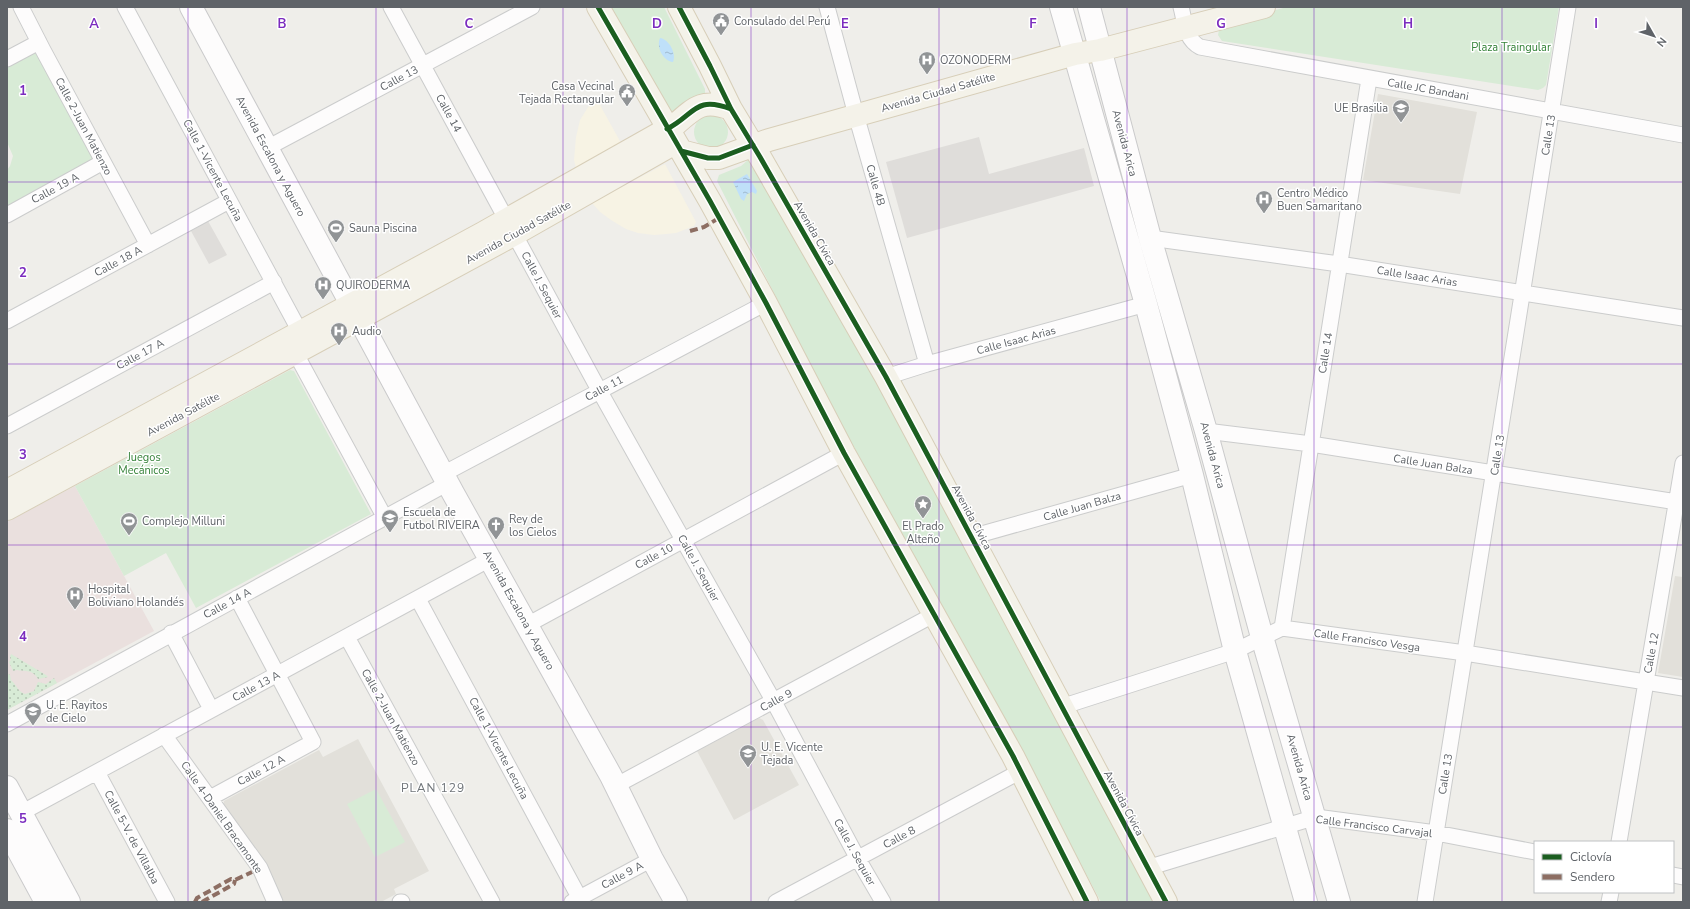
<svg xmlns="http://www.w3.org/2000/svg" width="1690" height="909" viewBox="0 0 1690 909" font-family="'Nunito Sans',sans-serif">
  <defs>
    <pattern id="grass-dots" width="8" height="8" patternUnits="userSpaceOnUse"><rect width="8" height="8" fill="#d8ebd6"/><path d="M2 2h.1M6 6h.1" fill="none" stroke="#b2c2b1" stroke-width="1.8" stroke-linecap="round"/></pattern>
    <pattern id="water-ripples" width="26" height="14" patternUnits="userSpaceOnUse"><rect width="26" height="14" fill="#bfe0f9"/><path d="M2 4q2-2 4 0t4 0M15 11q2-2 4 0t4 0" fill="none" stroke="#9eb9cd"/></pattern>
  </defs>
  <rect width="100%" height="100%" fill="#efeeea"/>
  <path fill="#f7f3e4" d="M 595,96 L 621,143 L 576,168 L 574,160 L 576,137 L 580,120 Z
    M 665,164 L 696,222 L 694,226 L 676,233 L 666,234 L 654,235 L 638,233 L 626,229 L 611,220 L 600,212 L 592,203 Z"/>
  <path fill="#dfddda" d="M 979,137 L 989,174 L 1084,148 L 1094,186 L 907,238 L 886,162 Z
    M 208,221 L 227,255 L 209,264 L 191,231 Z"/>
  <path fill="#e2e0da" d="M 1378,94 L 1477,112 L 1460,194 L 1363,180 Z
    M 1675,576 L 1683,577 L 1683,677 L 1658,673 Z
    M 759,718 L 763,720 L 799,785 L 734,820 L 697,751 Z
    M 358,739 L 429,871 L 394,889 L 396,894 L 381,902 L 284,902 L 269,871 L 224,807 L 224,801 L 319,750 L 323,757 Z"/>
  <path fill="#eae0de" d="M 75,486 L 154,631 L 7,710 L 7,522 Z"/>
  <path fill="url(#grass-dots)" d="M 11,654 L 46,675 L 48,677 L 38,679 C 33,669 25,672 17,670 L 13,671 L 9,662 L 11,660 L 10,657 Z
    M 7,673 L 10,675 L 11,680 C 17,685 17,691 25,694 L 34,691 L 38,682 L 46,684 L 54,678 L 57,683 L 7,710 Z"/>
  <path fill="#d8ebd6" d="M 609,7 L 664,7 L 705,89 L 705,96 L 670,114 Z
    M 1287,7 L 1559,7 L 1546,85 L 1543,88 L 1538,90 L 1222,41 L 1218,35 L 1220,25 Z
    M 37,51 L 94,159 L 7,209 L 7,170 L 10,166 L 13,156 L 7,142 L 7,65 Z
    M694 132a17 17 0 1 1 34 0a17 17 0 1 1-34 0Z
    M 748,160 L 757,162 L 1011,626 L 1157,902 L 1101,902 L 966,649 L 835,413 L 717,181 L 719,175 L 741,166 Z
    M 290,370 L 294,371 L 371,514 L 196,608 L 166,553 L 124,576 L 75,486 Z
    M 376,789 L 405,842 L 375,857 L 347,804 Z"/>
  <path fill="url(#water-ripples)" d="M 660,38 C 669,39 677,54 673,62 C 663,61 656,47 660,38 Z
    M 747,174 L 757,191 L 756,194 L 752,192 L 747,194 L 744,201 L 741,199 L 733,182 Z"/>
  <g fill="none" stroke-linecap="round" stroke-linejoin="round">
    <g stroke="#cbcccc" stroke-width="17">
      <path id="street" d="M 21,7 L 43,50 L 148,245
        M 125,7 L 305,341
        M 391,7 L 599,390 L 774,702 L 858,859 L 883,902
        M 827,7 L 856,115 L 927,364
        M 1181,7 C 1185,22 1185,39 1200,47 L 1683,135
        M 7,59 L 39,42
        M 267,148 L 532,7
        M 7,215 L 103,162
        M 1150,238 L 1339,264 L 1683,318
        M 7,321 L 229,201
        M 296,354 L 385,518
        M 886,377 L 927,364 L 1146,304
        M 7,426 L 274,282
        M 1206,431 L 1311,444 L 1683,503
        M 443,474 L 766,303
        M 971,537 L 1192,475
        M 418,599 L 579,897
        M 527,625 L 844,453
        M 1282,628 L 1369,79
        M 171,633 L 211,709
        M 347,637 L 492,902
        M 1061,707 L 1235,651 L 1282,628 L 1465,653 L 1683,688
        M 7,724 L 448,483
        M 164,735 L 260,868 L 275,902
        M 97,772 L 167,902
        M 615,786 L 935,614
        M 210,798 L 313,742 L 237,598
        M 21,813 L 490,559
        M 1619,842 L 1683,463
        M 1147,868 L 1316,817 L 1436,833 L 1535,852
        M 1673,875 L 1683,877
        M 400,902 L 402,902
        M 572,902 L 652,859
        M 776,902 L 1021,771
        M 1425,902 L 1568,7
        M 1609,902 L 1611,892"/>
    </g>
    <g stroke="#cacacb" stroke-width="24">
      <path id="secondary" d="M 191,7 L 453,493 L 611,776 L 652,859 L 676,902
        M 1061,7 L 1146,304 L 1192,475 L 1235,651 L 1306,902
        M 1089,7 L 1150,238 L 1206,431 L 1262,637 L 1339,902
        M 7,787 L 69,902
        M 7,830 L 46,902"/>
    </g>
    <g stroke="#d7ceb8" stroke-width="24">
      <path id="primary" d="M 598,7 L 710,201 L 766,303 L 844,453 L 1013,756 L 1087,902
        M 679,7 L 710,66 L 731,109 L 760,157 L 886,377 L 1166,902
        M 681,151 L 708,158 L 719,158 L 769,140 L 1075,54 L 1100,50 L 1264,7
        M 7,491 L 483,233 L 676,124 C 696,106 704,99 731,109
        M 7,509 L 515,234 L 675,143"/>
    </g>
    <use href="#street" stroke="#fdfcfc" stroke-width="15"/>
    <use href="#secondary" stroke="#fdfcfc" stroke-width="22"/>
    <use href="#primary" stroke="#f4f2e9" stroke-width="22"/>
    <path stroke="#8d6e63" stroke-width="4" stroke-dasharray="8 4" stroke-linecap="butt" d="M 690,231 L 704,227 L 719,218
      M 195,902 L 197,898 L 231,879 L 235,880 L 252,872
      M 202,902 L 234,884 L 235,880"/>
    <g stroke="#fff" stroke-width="8">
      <path id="cycleway" d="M 598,7 L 710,201 L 766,303 L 844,453 L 1013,756 L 1087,902
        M 679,7 L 710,66 L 731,109 L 760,157 L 886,377 L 1166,902
        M 667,129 C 695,115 694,95 731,109
        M 681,151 L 708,158 L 719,158 L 753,145"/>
    </g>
    <use href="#cycleway" stroke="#1b5e20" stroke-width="5"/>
  </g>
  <path fill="none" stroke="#7b2cbf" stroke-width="1" stroke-opacity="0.55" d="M 188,7 L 188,902M 376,7 L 376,902M 563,7 L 563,902M 751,7 L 751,902M 939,7 L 939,902M 1127,7 L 1127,902M 1314,7 L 1314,902M 1502,7 L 1502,902M 7,182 L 1683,182M 7,364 L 1683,364M 7,545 L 1683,545M 7,727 L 1683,727"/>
  <defs>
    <g id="civic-pin" transform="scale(0.9)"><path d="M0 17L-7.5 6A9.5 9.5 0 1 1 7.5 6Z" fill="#919496" stroke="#fff"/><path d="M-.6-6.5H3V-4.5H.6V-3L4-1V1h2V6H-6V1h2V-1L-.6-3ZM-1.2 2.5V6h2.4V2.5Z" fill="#fff"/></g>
    <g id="hospital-pin" transform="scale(0.9)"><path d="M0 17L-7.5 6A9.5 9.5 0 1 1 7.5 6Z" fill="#919496" stroke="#fff"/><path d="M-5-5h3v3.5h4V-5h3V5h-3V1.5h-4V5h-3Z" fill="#fff"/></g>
    <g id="school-pin" transform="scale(0.9)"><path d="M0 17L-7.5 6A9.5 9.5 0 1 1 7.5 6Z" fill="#919496" stroke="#fff"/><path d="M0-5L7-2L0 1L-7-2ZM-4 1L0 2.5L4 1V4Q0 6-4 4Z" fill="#fff"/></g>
    <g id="stadium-pin" transform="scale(0.9)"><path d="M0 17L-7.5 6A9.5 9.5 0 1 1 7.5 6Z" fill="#919496" stroke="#fff"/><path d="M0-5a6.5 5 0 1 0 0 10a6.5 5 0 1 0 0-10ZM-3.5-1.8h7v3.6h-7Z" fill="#fff"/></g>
    <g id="sight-pin" transform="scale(0.9)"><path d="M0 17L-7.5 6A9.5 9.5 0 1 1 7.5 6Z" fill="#919496" stroke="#fff"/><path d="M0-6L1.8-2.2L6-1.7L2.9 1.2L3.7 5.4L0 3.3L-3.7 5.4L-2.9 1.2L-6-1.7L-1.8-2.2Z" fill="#fff"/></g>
    <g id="university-pin" transform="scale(0.9)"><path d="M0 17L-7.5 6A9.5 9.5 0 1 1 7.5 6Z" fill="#919496" stroke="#fff"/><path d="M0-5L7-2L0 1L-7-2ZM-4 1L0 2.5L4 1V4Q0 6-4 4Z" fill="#fff"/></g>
    <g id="church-pin" transform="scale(0.9)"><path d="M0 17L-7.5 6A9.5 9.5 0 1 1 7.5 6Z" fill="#919496" stroke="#fff"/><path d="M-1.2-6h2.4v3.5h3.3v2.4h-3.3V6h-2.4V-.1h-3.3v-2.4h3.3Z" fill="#fff"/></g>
  </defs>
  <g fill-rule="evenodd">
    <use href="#civic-pin" x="721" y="21"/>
    <use href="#hospital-pin" x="927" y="60"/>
    <use href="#civic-pin" x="627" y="92"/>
    <use href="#school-pin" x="1401" y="108"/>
    <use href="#hospital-pin" x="1264" y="199"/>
    <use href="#stadium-pin" x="336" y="228"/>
    <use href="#hospital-pin" x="323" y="285"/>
    <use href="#hospital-pin" x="339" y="331"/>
    <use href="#sight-pin" x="923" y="504"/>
    <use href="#university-pin" x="390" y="518"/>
    <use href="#stadium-pin" x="129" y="521"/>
    <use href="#church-pin" x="496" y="525"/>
    <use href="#hospital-pin" x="75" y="595"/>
    <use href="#school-pin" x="33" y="711"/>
    <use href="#school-pin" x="748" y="753"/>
  </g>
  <g text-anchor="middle" stroke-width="3" stroke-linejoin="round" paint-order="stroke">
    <g font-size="11" fill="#5f6368" stroke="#fff" text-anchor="start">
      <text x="734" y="25">Consulado del Perú</text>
      <text x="940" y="64">OZONODERM</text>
      <text x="614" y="90" text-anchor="end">Casa Vecinal<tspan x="614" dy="13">Tejada Rectangular</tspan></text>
      <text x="1388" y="112" text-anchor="end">UE Brasilia</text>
      <text x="1277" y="197">Centro Médico<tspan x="1277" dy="13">Buen Samaritano</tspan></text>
      <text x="349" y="232">Sauna Piscina</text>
      <text x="336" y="289">QUIRODERMA</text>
      <text x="352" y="335">Audio</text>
      <text x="403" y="516">Escuela de<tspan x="403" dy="13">Futbol RIVEIRA</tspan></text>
      <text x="509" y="523">Rey de<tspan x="509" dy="13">los Cielos</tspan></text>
      <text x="142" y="525">Complejo Milluni</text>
      <text x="923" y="530" text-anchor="middle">El Prado<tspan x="923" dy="13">Alteño</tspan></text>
      <text x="88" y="593">Hospital<tspan x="88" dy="13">Boliviano Holandés</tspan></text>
      <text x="46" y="709">U. E. Rayitos<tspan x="46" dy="13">de Cielo</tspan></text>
      <text x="761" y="751">U. E. Vicente<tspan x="761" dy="13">Tejada</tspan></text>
    </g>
    <g font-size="11" fill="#348238" stroke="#fff">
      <text x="1511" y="51">Plaza Traingular</text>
      <text x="144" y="461">Juegos<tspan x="144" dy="13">Mecánicos</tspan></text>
    </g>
    <g font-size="11" fill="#5f6368" stroke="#fff">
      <text transform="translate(399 78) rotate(-28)" y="4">Calle 13</text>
      <text transform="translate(1428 89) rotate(10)" y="4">Calle JC Bandani</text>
      <text transform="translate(938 92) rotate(-16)" y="4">Avenida Ciudad Satélite</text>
      <text transform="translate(449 113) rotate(61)" y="4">Calle 14</text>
      <text transform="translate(84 126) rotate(62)" y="4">Calle 2-Juan Matienzo</text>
      <text transform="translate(1548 135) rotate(-81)" y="4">Calle 13</text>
      <text transform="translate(1125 143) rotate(75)" y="4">Avenida Arica</text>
      <text transform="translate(271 156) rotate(62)" y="4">Avenida Escalona y Aguero</text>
      <text transform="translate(213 170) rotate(62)" y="4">Calle 1-Vicente Lecuña</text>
      <text transform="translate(876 185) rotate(74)" y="4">Calle 4B</text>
      <text transform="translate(55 188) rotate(-28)" y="4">Calle 19 A</text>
      <text transform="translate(518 232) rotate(-29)" y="4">Avenida Ciudad Satélite</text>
      <text transform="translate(815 233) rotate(60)" y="4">Avenida Cívica</text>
      <text transform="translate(118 261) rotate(-28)" y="4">Calle 18 A</text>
      <text transform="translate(1417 276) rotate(9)" y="4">Calle Isaac Arias</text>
      <text transform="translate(542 285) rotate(62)" y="4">Calle J. Sequier</text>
      <text transform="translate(1016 340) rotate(-15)" y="4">Calle Isaac Arias</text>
      <text transform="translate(1325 353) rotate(-81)" y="4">Calle 14</text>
      <text transform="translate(140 354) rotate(-28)" y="4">Calle 17 A</text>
      <text transform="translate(604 388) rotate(-28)" y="4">Calle 11</text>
      <text transform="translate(183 414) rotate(-28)" y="4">Avenida Satélite</text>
      <text transform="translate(1213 455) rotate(75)" y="4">Avenida Arica</text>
      <text transform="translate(1497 455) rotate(-81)" y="4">Calle 13</text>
      <text transform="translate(1433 464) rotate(9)" y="4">Calle Juan Balza</text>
      <text transform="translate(1082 506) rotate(-16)" y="4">Calle Juan Balza</text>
      <text transform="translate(972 517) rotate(62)" y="4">Avenida Cívica</text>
      <text transform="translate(654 556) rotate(-28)" y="4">Calle 10</text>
      <text transform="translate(699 568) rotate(61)" y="4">Calle J. Sequier</text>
      <text transform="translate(227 603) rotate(-28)" y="4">Calle 14 A</text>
      <text transform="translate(519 610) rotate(61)" y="4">Avenida Escalona y Aguero</text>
      <text transform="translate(1367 640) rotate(8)" y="4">Calle Francisco Vesga</text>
      <text transform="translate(1651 653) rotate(-80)" y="4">Calle 12</text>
      <text transform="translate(256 686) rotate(-28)" y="4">Calle 13 A</text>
      <text transform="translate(776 700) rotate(-28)" y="4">Calle 9</text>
      <text transform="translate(391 717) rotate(61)" y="4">Calle 2-Juan Matienzo</text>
      <text transform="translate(499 748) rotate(62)" y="4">Calle 1-Vicente Lecuña</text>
      <text transform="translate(1300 767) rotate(74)" y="4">Avenida Arica</text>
      <text transform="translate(261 770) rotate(-28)" y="4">Calle 12 A</text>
      <text transform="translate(1445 774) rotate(-81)" y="4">Calle 13</text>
      <text transform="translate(1124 803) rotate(62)" y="4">Avenida Cívica</text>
      <text transform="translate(222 817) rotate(55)" y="4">Calle 4-Daniel Bracamonte</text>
      <text transform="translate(1374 826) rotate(7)" y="4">Calle Francisco Carvajal</text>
      <text transform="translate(132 837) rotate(62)" y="4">Calle 5-V. de Villalba</text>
      <text transform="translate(899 837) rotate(-28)" y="4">Calle 8</text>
      <text transform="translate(855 852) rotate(61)" y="4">Calle J. Sequier</text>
      <text transform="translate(622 875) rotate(-28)" y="4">Calle 9 A</text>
    </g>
    <g font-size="12" letter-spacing="1" fill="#70757a" stroke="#fff">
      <text x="433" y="792">PLAN 129</text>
    </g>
  </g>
  <g font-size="13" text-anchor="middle" font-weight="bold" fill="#7b2cbf" stroke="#fff" stroke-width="3" stroke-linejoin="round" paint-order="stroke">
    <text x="94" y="28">A</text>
    <text x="282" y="28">B</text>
    <text x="469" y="28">C</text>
    <text x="657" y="28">D</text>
    <text x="845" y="28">E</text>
    <text x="1033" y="28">F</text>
    <text x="1221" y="28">G</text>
    <text x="1408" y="28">H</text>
    <text x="1596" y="28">I</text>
    <text x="23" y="95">1</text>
    <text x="23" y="277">2</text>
    <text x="23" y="459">3</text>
    <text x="23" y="641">4</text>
    <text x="23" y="823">5</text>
  </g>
  <rect width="1690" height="909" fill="none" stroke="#5f6368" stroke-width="16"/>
  <rect x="1534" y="841" width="140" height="52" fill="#ffffff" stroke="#bfc1c3"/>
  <rect x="1542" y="854" width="20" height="6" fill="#1b5e20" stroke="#bfc1c3"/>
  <text x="1570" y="861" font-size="12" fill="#5f6368">Ciclovía</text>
  <rect x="1542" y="874" width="20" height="6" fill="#8d6e63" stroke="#bfc1c3"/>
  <text x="1570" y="881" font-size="12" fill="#5f6368">Sendero</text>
  <g transform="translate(1654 36) rotate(129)" stroke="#ffffff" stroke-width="3" paint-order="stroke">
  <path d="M0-3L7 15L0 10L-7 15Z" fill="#5f6368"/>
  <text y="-6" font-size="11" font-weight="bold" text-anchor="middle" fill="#5f6368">N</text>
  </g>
</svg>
